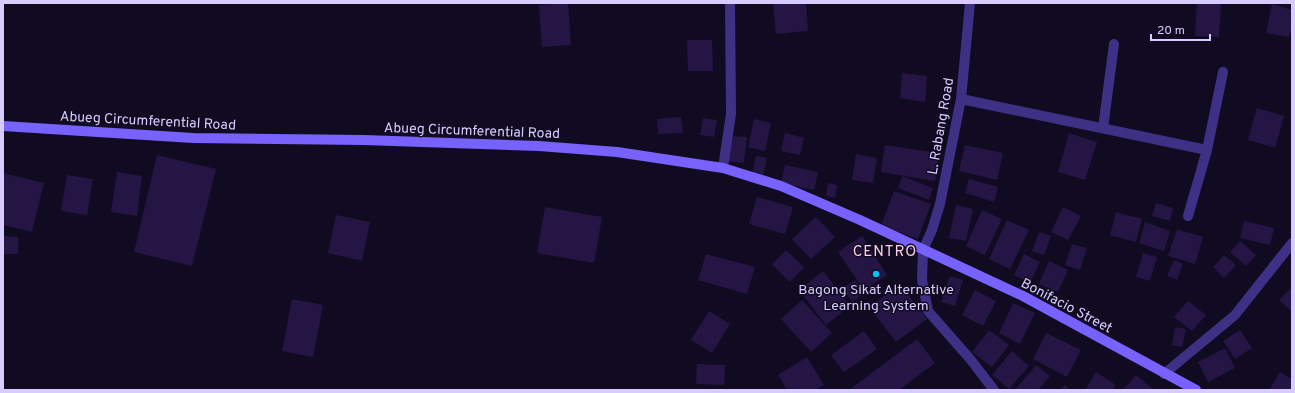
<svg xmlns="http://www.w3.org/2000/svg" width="1295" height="393" viewBox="0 0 1295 393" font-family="Overpass,sans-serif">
  <rect width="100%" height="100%" fill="#110b21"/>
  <path fill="#241544" d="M 568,3 L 571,45 L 542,47 L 539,5 Z
    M 773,3 L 806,3 L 808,31 L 776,34 Z
    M 1197,3 L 1221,3 L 1219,37 L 1195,36 Z
    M 1272,4 L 1292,10 L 1292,25 L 1289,37 L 1266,33 Z
    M 687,40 L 712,40 L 713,71 L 688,71 Z
    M 902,73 L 927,76 L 925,102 L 900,98 Z
    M 1257,108 L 1284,116 L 1275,148 L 1248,140 Z
    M 681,117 L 683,133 L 658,134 L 657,119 Z
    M 703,118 L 717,120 L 714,137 L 700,135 Z
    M 754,119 L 771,123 L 765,151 L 748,147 Z
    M 785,133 L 804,138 L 800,155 L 781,151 Z
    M 1069,133 L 1097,142 L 1085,180 L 1058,172 Z
    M 731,136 L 747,137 L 744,163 L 727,161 Z
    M 885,145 L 939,153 L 935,181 L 881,172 Z
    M 965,145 L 1003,153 L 997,180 L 959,171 Z
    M 856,154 L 877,158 L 873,183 L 852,180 Z
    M 157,155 L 216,169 L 192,266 L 134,252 Z
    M 756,156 L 767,158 L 763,177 L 752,174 Z
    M 785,165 L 818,172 L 814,190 L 781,183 Z
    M 117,172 L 142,176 L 137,216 L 111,212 Z
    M 3,173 L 44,183 L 32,232 L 3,225 Z
    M 67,175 L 93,179 L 87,215 L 61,211 Z
    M 902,176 L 933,188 L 929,200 L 898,188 Z
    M 969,179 L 998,187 L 994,202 L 965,193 Z
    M 828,183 L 837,185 L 835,198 L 826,196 Z
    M 894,191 L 931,204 L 918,239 L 881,226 Z
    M 757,197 L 793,207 L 785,234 L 749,224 Z
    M 1156,203 L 1173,208 L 1170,221 L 1152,216 Z
    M 956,205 L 973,209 L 966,241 L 949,238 Z
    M 545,207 L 602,217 L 594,263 L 537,253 Z
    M 1063,207 L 1081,216 L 1068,240 L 1051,232 Z
    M 982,210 L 1002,219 L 985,255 L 966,246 Z
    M 1116,212 L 1142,219 L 1136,242 L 1110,235 Z
    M 336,215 L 370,222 L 362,261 L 328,253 Z
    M 816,217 L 835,237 L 811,259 L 792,239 Z
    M 1007,220 L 1029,230 L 1010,269 L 989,259 Z
    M 1244,221 L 1274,228 L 1270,245 L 1240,238 Z
    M 1145,222 L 1170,231 L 1164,251 L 1139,243 Z
    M 1177,229 L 1203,237 L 1195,264 L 1168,256 Z
    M 1039,232 L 1051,236 L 1044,255 L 1032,251 Z
    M 3,236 L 18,237 L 18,254 L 3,254 Z
    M 862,236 L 887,275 L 864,290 L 838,252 Z
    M 1240,241 L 1256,255 L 1246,266 L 1230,252 Z
    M 1072,244 L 1087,248 L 1080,270 L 1065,265 Z
    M 786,250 L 804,267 L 790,282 L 772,265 Z
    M 1143,253 L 1157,257 L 1150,281 L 1136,277 Z
    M 706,254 L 755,267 L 747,294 L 698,280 Z
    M 1024,254 L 1040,262 L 1030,283 L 1014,275 Z
    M 1224,255 L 1236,265 L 1224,278 L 1213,267 Z
    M 1174,260 L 1183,264 L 1177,280 L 1167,276 Z
    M 1049,261 L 1068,270 L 1058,292 L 1039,284 Z
    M 823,271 L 850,306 L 826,325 L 799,290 Z
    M 950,276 L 963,280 L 955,306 L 941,302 Z
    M 855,280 L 865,293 L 852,302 L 843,288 Z
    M 900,284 L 927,319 L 896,342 L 869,307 Z
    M 1292,287 L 1292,310 L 1291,311 L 1279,300 Z
    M 975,290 L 996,301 L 983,326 L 962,315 Z
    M 292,299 L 323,305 L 313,357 L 282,351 Z
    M 802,300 L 832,333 L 811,352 L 781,319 Z
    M 1188,301 L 1206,315 L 1192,331 L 1174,317 Z
    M 1013,303 L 1035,313 L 1020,344 L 999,333 Z
    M 709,311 L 730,324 L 712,353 L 691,340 Z
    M 1175,327 L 1186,329 L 1182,347 L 1172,345 Z
    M 989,330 L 1009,345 L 992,367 L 972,352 Z
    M 1240,330 L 1252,348 L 1235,359 L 1223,341 Z
    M 864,331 L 877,349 L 844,372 L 831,355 Z
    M 1046,333 L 1081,350 L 1067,377 L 1033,359 Z
    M 917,339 L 935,363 L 899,390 L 849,390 Z
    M 1225,348 L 1235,368 L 1208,382 L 1198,362 Z
    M 1012,351 L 1029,366 L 1009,389 L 992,375 Z
    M 807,357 L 824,385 L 815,390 L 787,390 L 778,375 Z
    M 697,364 L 725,365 L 724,385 L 696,384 Z
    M 1036,365 L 1050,376 L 1038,390 L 1015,390 Z
    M 1096,372 L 1116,385 L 1113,390 L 1085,390 Z
    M 1280,372 L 1292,379 L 1292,390 L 1269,390 Z
    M 1136,375 L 1153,389 L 1152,390 L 1123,390 Z
    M 1064,385 L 1070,390 L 1060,390 Z"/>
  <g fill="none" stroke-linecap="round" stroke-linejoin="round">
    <path stroke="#3e3185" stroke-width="10" d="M 1103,128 L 1114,44
      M 1207,150 L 1223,72"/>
    <path stroke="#3e3185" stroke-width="10" d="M 970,3 L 961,99 L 940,204 L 932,230 L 923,250 L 922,280 L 928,311 L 971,360 L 994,390
      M 961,99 L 1207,150 L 1188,216
      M 723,168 L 731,114 L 730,3
      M 1164,374 L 1235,315 L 1292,243"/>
    <path stroke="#7862ff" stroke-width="10" d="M 3,126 L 193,138 L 364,140 L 539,146 L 617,152 L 723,168 L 781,186 L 860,220 L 1023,296 L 1196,390"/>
  </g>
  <circle fill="#00c0f6" stroke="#110b21" stroke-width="1.5" cx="876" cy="274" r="4"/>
  <g text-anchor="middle" stroke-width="3" stroke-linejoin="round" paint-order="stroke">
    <g font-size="14" fill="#d7cbff" stroke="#110b21">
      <text transform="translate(148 120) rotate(3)" y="5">Abueg Circumferential Road</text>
      <text transform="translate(940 126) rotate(-80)" y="5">L. Rabang Road</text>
      <text transform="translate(472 130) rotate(2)" y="5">Abueg Circumferential Road</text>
      <text transform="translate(1067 305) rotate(28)" y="5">Bonifacio Street</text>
    </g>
    <g font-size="14" fill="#d7cbff" stroke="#110b21">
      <text x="876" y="294">Bagong Sikat Alternative<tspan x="876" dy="16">Learning System</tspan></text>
    </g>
    <g font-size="15" letter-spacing="1" fill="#ffcde7" stroke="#110b21">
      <text x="885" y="256">CENTRO</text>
    </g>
  </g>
  <rect width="1295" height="393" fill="none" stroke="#d7cbff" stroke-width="8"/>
  <path d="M1151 34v6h59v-6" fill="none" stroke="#d7cbff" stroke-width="2"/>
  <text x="1157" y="34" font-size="12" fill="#d7cbff" stroke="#110b21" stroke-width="3" paint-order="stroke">20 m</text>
</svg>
